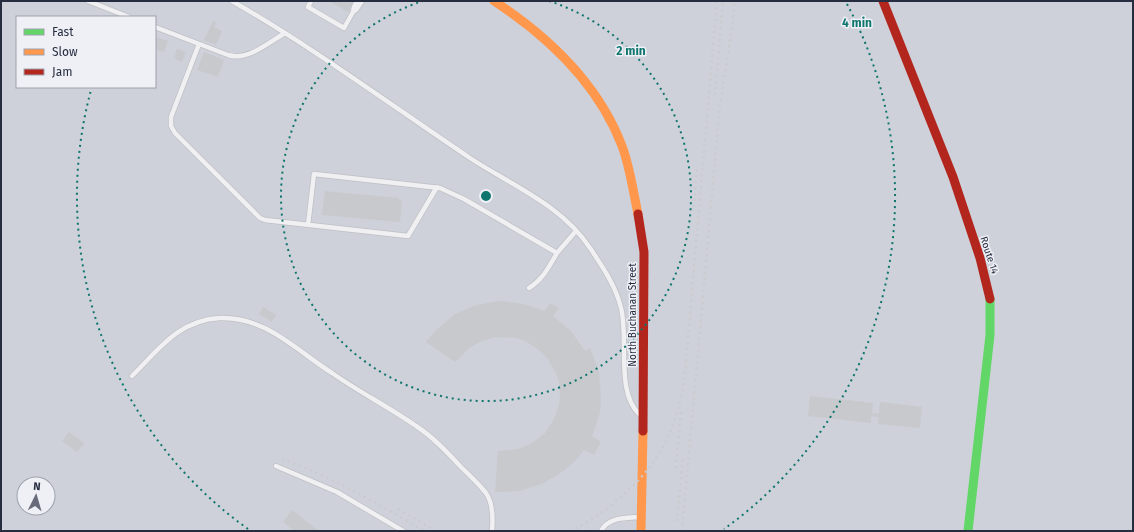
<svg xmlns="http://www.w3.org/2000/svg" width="1134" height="532" viewBox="0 0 1134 532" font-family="'Fira Sans',sans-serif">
  <rect width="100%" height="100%" fill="#e1e2e6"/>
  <path fill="#ced1d9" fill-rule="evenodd" d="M 1,1 L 1133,1 L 1133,531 L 7,531 L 1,528 ZM 17,17 L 155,17 L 155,87 L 17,87 ZM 24,484 L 48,484 L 48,508 L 24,508 Z"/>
  <path fill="#c7c9cd" d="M 329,1 L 354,1 L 348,12 Z
    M 213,21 L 216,23 L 214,27 L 222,31 L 216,45 L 204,40 Z
    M 155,37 L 168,41 L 164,52 L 155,49 Z
    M 177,49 L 186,52 L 182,62 L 174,58 Z
    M 204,52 L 224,60 L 218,77 L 197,70 Z
    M 325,191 L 398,198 L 398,199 L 402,200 L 400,222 L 322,215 Z
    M 500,301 L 524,304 L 545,311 L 550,303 L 559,308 L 553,316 L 571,331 L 585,351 L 590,348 L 599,372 L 601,397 L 600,413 L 592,436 L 601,442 L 594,455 L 584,450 L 578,458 L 565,470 L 544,483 L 520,491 L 495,492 L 498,451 L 518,449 L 531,444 L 545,433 L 554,419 L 559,406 L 560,395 L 559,381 L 555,371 L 548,359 L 538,349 L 525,341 L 516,338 L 496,337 L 482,341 L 469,348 L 455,362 L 426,342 L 435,331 L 455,314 L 476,305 Z
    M 263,307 L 276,315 L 272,322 L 259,314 Z
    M 810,396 L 873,403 L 872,413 L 879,414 L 880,402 L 922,407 L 920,428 L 878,424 L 879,417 L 871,416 L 871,423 L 808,416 Z
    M 69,432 L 84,443 L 77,452 L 62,441 Z
    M 292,510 L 319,531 L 294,531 L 283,522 Z"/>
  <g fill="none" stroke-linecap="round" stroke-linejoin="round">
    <g stroke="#bfc0c4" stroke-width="6">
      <path id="lane" d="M 88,1 L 129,17
        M 232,1 C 314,48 391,105 470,158 C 511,185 562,205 590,248 C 602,266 616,286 621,308 C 629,338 615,393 640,415
        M 311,1 L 308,7 L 344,28 L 353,12 L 354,7 L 357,1
        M 353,12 L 356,10 L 362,1
        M 155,27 L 228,55 C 248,61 268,43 285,33
        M 199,44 L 171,117 L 171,126 L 175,133 L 260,218 L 265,220 L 408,236 L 437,187
        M 308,225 L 314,174 L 440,188 L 464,199 L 557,253 L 576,231
        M 529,288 C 543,279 549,267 557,253
        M 132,376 C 159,349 179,320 220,318 C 265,316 297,351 332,373 C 359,392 389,407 416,426 C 433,437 447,452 461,467 C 469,475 478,483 486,493 C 493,503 493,519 492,531
        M 276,466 L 337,492 L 403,531
        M 601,531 C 608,517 626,518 640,517"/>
    </g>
    <use href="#lane" stroke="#f0f0f3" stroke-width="4.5"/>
    <path stroke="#63d668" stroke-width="9" d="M 968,531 L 990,335 L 990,299"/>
    <path stroke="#ff974d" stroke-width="9" d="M 494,1 C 549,37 598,83 622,146 C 630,167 633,191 638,214
      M 641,531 L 643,431"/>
    <path stroke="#b3261e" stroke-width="9" d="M 883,1 L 953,177 L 980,258 L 990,299
      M 638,214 L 644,252 L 643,431"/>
    <path stroke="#cacbce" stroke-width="2.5" stroke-dasharray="2 4" stroke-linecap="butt" d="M 715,95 L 723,1
      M 694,207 L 697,167
      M 282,459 C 333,477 378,504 424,531
      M 676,468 L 681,412
      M 398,509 L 436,531
      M 677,521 L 683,459
      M 570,531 C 585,525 598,515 611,505 C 645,479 668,448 679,406 C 685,384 686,360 688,337 L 717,1
      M 682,531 L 720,105 L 729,49 L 735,1"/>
  </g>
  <g fill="none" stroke="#0f766e" stroke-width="2" stroke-dasharray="2 4">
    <path d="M549 1A205 205 0 1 1 423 1"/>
    <path d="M248 529A409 409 0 0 1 91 90M847 4A409 409 0 0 1 724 529"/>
  </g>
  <g text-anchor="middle" stroke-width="3" stroke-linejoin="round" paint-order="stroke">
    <g font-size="10" fill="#272d40" stroke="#eef0f6">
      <text transform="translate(990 255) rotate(72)" y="4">Route 14</text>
      <text transform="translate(632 315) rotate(-90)" y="4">North Buchanan Street</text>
    </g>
  </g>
  <circle cx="486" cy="196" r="6" fill="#0f766e" stroke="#eef0f6" stroke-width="2"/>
  <g font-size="12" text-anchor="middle" font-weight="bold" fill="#0f766e" stroke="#eef0f6" stroke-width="3" stroke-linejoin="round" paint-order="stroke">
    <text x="857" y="27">4 min</text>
    <text x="631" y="55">2 min</text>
  </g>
  <rect width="1134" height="532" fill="none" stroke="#272d40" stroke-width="4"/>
  <rect x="16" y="16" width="140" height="72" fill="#eef0f6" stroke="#9ea2ad"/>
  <rect x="24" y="29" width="20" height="6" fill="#63d668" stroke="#9ea2ad"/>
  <text x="52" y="36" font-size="12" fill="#272d40">Fast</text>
  <rect x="24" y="49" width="20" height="6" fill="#ff974d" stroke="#9ea2ad"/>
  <text x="52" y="56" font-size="12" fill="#272d40">Slow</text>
  <rect x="24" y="69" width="20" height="6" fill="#b3261e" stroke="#9ea2ad"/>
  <text x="52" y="76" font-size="12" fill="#272d40">Jam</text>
  <g transform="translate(36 496) rotate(5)"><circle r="19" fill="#eef0f6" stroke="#9ea2ad"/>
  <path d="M0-3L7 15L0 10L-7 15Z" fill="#686c7a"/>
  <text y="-6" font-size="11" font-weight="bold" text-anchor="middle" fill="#272d40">N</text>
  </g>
</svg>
